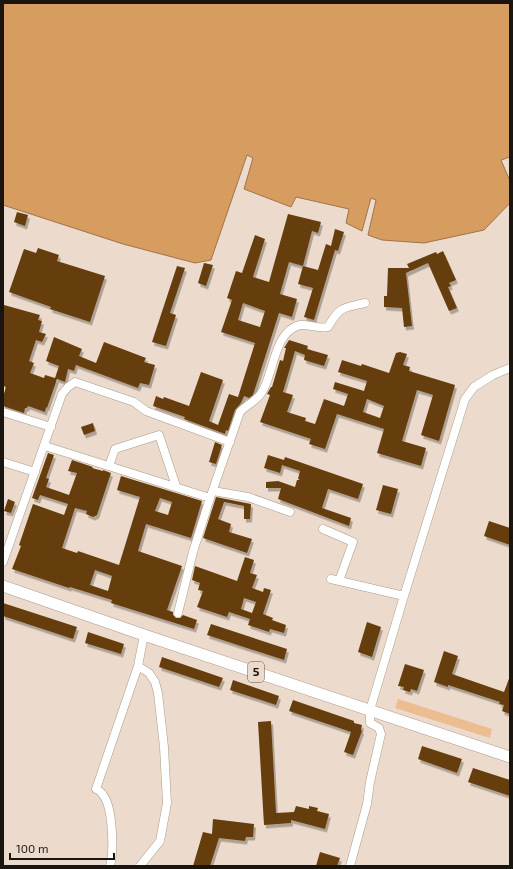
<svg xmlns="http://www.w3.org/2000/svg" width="513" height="869" viewBox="0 0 513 869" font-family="'Exo 2',sans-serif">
  <defs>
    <filter id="shadow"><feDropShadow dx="2" dy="3.5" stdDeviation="0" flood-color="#0004"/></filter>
  </defs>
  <rect width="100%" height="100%" fill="#ecdbcc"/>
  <path fill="#ebbd91" d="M 398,699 L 492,729 L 490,738 L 395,708 Z"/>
  <path fill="#d79c60" stroke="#9f7448" d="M 3,3 L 510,3 L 510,157 L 501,160 L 510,181 L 510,203 L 484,230 L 424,243 L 382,240 L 368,235 L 376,200 L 371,198 L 362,231 L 346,223 L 349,209 L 296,197 L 291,207 L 244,189 L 253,158 L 247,155 L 211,260 L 195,263 L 123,244 L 3,205 Z"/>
  <path fill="#663d0b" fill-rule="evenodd" filter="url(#shadow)" d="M 17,212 L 28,215 L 25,226 L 14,222 Z
    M 288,214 L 321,222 L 318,233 L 312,231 L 303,266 L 289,262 L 280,294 L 297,299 L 292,317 L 279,313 L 253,395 L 249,398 L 244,396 L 241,403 L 235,410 L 228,431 L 226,430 L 225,434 L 184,419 L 185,417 L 153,406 L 156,396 L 163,399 L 164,397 L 189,406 L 201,372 L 223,380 L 209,421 L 218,425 L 229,394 L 238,397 L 255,343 L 221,332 L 232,300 L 227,298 L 236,271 L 242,273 L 255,235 L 265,239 L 253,277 L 269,282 ZM 243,303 L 265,311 L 260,327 L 238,320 Z
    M 335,229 L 344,232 L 338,251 L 335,250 L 314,320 L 304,317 L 313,288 L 298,284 L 303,266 L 318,270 L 326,244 L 331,246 Z
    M 38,248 L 59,255 L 57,261 L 105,276 L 90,322 L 50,309 L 51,307 L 9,292 L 24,249 L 36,253 Z
    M 443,251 L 456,280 L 449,283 L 451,286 L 448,287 L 457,308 L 449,311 L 428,263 L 406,273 L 412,326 L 404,327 L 402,308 L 384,307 L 384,296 L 387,296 L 388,268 L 409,268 L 407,264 L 436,252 L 437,254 Z
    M 204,263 L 213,265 L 206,286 L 198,283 Z
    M 177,266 L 185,268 L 170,313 L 176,315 L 166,346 L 152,342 Z
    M 4,305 L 40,315 L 38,320 L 42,321 L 39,332 L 46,334 L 42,342 L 36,340 L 29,361 L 34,363 L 30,373 L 44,378 L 45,375 L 55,378 L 59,366 L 46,361 L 54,337 L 82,349 L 79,356 L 96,363 L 104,342 L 146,358 L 144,362 L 155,365 L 149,385 L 140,383 L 138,388 L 76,365 L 74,371 L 68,369 L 65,382 L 57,379 L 47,408 L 46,407 L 45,412 L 28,406 L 27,408 L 25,408 L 24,413 L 3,406 L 3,397 L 6,387 L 3,386 L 3,308 Z
    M 289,340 L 308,346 L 307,349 L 328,355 L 324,366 L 304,360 L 305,355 L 295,351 L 283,392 L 293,395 L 287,412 L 306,418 L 305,421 L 315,424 L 324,399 L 344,406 L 348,394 L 333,389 L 335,382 L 364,391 L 367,381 L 338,372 L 342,360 L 361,366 L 362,364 L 389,373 L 396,353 L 400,352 L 407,354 L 403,365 L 410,367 L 409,371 L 455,385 L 439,441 L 421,435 L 433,395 L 417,390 L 402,441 L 426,448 L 421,466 L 377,453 L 384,429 L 337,414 L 325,449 L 309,444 L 311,439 L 260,422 L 270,395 L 267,394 L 271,387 L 272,387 L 280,360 L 283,361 L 286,348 L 284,348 ZM 367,399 L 384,406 L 380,418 L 363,412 Z
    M 93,423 L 95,431 L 84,435 L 81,427 Z
    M 215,442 L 222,445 L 216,464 L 209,462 Z
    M 48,453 L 54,455 L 46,478 L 49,479 L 46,487 L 69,495 L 77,473 L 68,471 L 72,460 L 93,467 L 92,468 L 103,471 L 103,470 L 111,473 L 97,515 L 93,517 L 86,514 L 87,511 L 75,508 L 62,548 L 77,553 L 78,551 L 119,565 L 140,497 L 117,490 L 121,476 L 202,501 L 191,538 L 146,524 L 138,551 L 182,566 L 167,610 L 173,612 L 173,615 L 176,618 L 180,618 L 183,615 L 197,620 L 194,629 L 111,603 L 112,600 L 70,587 L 69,588 L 12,569 L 21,546 L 19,545 L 33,504 L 64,515 L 68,504 L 40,495 L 38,500 L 32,498 ZM 160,498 L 172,502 L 168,515 L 155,511 ZM 95,570 L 112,576 L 108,591 L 90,585 Z
    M 268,455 L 284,460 L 285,457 L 363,484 L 358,499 L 328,489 L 322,508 L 351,518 L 349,526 L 278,499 L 281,488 L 266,488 L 266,482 L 278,481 L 295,487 L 297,480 L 300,480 L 298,479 L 300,471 L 282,465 L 280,473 L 264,468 Z
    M 383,485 L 398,489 L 391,514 L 376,510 Z
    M 216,497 L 251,504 L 250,519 L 244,519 L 244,506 L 224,502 L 218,519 L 231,524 L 229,532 L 252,539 L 247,553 L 203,538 Z
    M 8,499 L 15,502 L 11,513 L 4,511 Z
    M 489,521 L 510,528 L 510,545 L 484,536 Z
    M 245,557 L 254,560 L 250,573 L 257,575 L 252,588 L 263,592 L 264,588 L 271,590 L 263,614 L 273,618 L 272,620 L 286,625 L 284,633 L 270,629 L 269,632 L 248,625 L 250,619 L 229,612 L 227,617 L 197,607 L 203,591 L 198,590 L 200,583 L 192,580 L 195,566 L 237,581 ZM 244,598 L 256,602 L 252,613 L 241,609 Z
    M 3,603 L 77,627 L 73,639 L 3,616 Z
    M 367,622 L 381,627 L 372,657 L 358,652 Z
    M 211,624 L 287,649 L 284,660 L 207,635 Z
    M 88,632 L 124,644 L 121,654 L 85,643 Z
    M 444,651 L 458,656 L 452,674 L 504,692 L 510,676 L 510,714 L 502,711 L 504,705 L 499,704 L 500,702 L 448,685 L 448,687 L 434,682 Z
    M 162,657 L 223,678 L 219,687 L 159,667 Z
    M 405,664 L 424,670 L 417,691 L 411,689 L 410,692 L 403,690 L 404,687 L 398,686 Z
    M 233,680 L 279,696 L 276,705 L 230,690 Z
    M 293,700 L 354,721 L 354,723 L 362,725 L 361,730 L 362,731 L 353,755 L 344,752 L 351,732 L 289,711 Z
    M 271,721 L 276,813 L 294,812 L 296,806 L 309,809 L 309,806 L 318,808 L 317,811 L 329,814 L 325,829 L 291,820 L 291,823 L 264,825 L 258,722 Z
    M 422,746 L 462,759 L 457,773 L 418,759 Z
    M 473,768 L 510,780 L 510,796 L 468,782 Z
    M 213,819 L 254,824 L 253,837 L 246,837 L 245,841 L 219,838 L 210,866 L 193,866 L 203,832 L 212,834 Z
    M 320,852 L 340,858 L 337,866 L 316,866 Z"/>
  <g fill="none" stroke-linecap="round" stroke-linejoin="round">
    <g stroke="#aa9b8d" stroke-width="9">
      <path id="minor" d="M 3,412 L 51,427
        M 45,446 L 210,498
        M 3,462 L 35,472
        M 109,466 L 115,449 L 159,435 L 176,486
        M 213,491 L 248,497 L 290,512
        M 323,529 L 353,542 L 339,581
        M 3,562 L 62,394 L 68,387 L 75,382 L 134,402 L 146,411 L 230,442
        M 331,579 L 404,596
        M 178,613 L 193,552 L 210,498 L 240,412 C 247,404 256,402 262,392 C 274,373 274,331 300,325 C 309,324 318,329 328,327 C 340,306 343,308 365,303
        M 138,666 L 149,673 L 155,682 L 158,693 L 164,747 L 167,803 L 160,841 L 140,866
        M 110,866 C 114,851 113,807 103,795 C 102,792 98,790 96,789 L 138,666 L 144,635
        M 350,866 L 367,804 L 370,782 L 381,734 L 379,728 L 370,723 L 370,710 L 404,596 L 465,399 L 474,387 L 493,375 L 510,368"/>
    </g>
    <g stroke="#aa9b8d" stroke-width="12">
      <path id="highway" d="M 3,586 L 144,635 L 510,757"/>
    </g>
    <use href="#minor" stroke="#fff" stroke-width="8"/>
    <use href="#highway" stroke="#fff" stroke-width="11"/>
  </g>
  <g text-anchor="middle" stroke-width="4" stroke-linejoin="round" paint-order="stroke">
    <rect fill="#ecdbcc" stroke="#5a5048" stroke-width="1" x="248" y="662" width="16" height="20" rx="3"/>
    <g font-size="12" font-weight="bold" fill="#1b1510">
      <text x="256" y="676">5</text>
    </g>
  </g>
  <rect width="513" height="869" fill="none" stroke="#1b1510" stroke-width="8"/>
  <path d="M10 853v6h104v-6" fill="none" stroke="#1b1510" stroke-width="2"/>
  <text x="16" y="853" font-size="12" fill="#1b1510" stroke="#ecdbcc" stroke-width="3" paint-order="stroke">100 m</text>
</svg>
